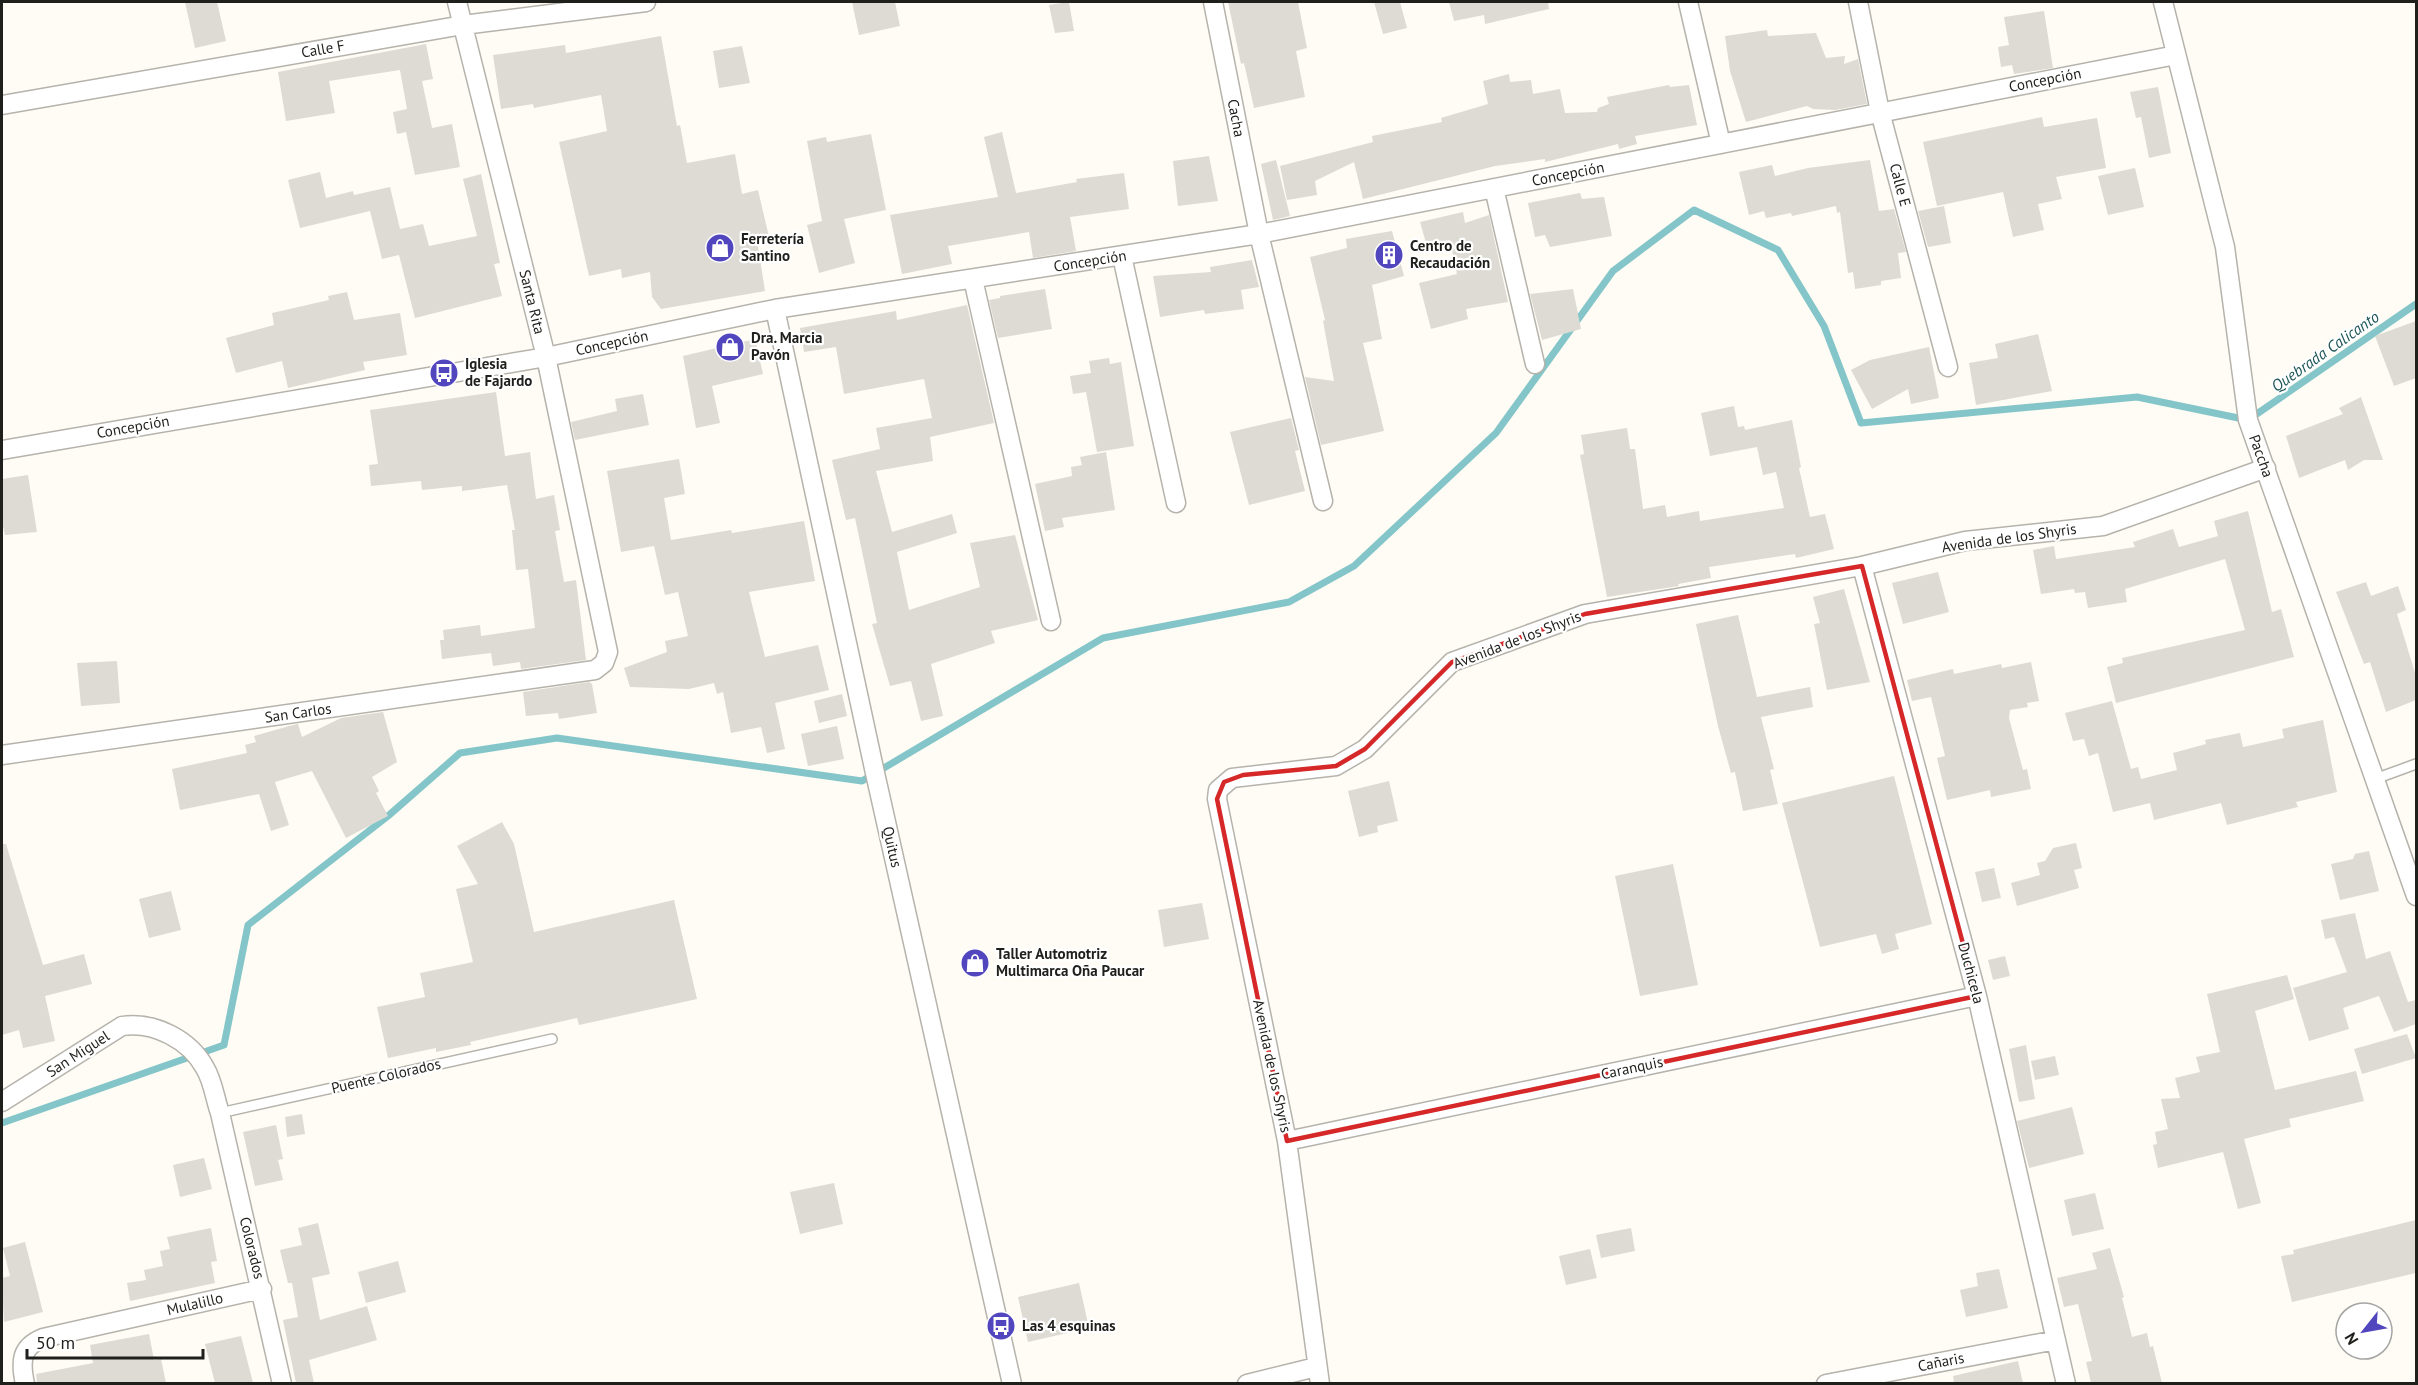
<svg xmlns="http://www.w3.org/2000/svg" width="2418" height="1385" viewBox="0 0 2418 1385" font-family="'PT Sans',sans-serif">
  <rect width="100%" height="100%" fill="#fefcf4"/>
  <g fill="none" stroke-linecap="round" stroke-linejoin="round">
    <path stroke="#83c5c8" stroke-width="7" d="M 2,1123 L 224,1045 L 248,925 L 388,816 L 460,753 L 557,738 L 862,781 L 1103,638 L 1289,602 L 1354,566 L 1496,433 L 1613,271 L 1694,210 L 1778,250 L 1824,326 L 1861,423 L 2137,397 L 2248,420 L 2416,304"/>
  </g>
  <path fill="#dddbd3" d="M 185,2 L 217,2 L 226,41 L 195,48 Z
    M 852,2 L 895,2 L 900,26 L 859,35 Z
    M 1069,2 L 1074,31 L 1055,33 L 1049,5 Z
    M 1228,2 L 1298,2 L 1307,48 L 1296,51 L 1305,97 L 1254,108 L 1244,63 L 1241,64 Z
    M 1374,2 L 1400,2 L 1407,28 L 1383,34 Z
    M 1449,2 L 1548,2 L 1549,9 L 1485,24 L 1484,15 L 1454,21 Z
    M 2044,11 L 2053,68 L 2014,74 L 2012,65 L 2001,67 L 1998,47 L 2009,45 L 2004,17 Z
    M 1767,30 L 1768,36 L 1816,33 L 1826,58 L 1845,56 L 1844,64 L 1858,59 L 1867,104 L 1835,110 L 1813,109 L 1807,106 L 1746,122 L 1730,71 L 1725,36 Z
    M 661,36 L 677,126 L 680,125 L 687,163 L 735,154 L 742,194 L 758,190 L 769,237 L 757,240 L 765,291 L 661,309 L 652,297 L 650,272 L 622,278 L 621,269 L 589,276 L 559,142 L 607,131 L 601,95 L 534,108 L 533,104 L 501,109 L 493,55 L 565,45 L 566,53 Z
    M 426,44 L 433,79 L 422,81 L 432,128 L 452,124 L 460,167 L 415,175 L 406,132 L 397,134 L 393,112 L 407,109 L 400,70 L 329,81 L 335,113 L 286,121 L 278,72 Z
    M 742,46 L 750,83 L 719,88 L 713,51 Z
    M 1509,74 L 1510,82 L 1531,80 L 1533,94 L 1560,89 L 1565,113 L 1597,112 L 1598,108 L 1609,104 L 1607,97 L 1669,85 L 1670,87 L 1689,85 L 1697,125 L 1635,136 L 1637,144 L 1619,149 L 1618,144 L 1545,162 L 1545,159 L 1495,166 L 1363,199 L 1354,162 L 1315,181 L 1317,195 L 1287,200 L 1280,166 L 1373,142 L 1372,136 L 1442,122 L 1441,118 L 1488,104 L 1483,81 Z
    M 2158,87 L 2171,153 L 2149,158 L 2141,117 L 2136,118 L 2130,92 Z
    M 2042,117 L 2044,127 L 2097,118 L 2106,168 L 2056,177 L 2062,199 L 2038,204 L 2044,230 L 2013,237 L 2003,192 L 1937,206 L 1923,142 Z
    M 1002,132 L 1016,193 L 1077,182 L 1076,179 L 1124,173 L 1129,209 L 1070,217 L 1076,251 L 1033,258 L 1029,232 L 948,246 L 952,264 L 902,274 L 890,215 L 998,197 L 984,137 Z
    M 871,134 L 886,210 L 844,219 L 855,263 L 819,273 L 807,225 L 822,221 L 807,141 L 826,137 L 827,142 Z
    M 1209,156 L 1218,201 L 1178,206 L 1173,161 Z
    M 1276,160 L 1290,216 L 1273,220 L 1261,164 Z
    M 1870,160 L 1879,211 L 1894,209 L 1906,252 L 1898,253 L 1901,278 L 1881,281 L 1881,285 L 1855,289 L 1853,272 L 1848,273 L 1840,212 L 1837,213 L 1836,206 L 1792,216 L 1791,213 L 1766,218 L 1764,211 L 1749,215 L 1739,172 L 1772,165 L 1775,176 L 1808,168 Z
    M 2135,168 L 2144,207 L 2108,215 L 2098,176 Z
    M 320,172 L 326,198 L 353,191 L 354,195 L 390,187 L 400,229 L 423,224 L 429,246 L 477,236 L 463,179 L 481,174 L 500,263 L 494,264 L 502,296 L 415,318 L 399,255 L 382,259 L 370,211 L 300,228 L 288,180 Z
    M 1580,193 L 1582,199 L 1604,197 L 1612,236 L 1550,247 L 1545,235 L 1535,237 L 1528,203 Z
    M 1944,206 L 1951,243 L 1928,247 L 1918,211 Z
    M 1463,212 L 1465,223 L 1489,215 L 1508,302 L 1466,309 L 1468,319 L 1431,329 L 1419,283 L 1457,274 L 1450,240 L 1426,243 L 1420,222 Z
    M 1392,231 L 1404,276 L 1372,285 L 1382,339 L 1363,343 L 1384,431 L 1321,445 L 1305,377 L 1334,381 L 1323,321 L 1325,320 L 1310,257 L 1347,248 L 1346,239 Z
    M 1252,260 L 1259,287 L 1241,290 L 1244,309 L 1205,314 L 1204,310 L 1160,317 L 1153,276 L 1211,272 L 1210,267 Z
    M 1045,289 L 1052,329 L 998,338 L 989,300 L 1000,298 L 1000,296 Z
    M 1573,289 L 1581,329 L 1542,340 L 1530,294 Z
    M 347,292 L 354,320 L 400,313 L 407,355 L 363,362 L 365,370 L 288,388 L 282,361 L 236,373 L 226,338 L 274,325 L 272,313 L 329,300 L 328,296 Z
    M 967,305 L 994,423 L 930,437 L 933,461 L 876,471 L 892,532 L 952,514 L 957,533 L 897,552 L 909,610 L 980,587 L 970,543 L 1015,535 L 1038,620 L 991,631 L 995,643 L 931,664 L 943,716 L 921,721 L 911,681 L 890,686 L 872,624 L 877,623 L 855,518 L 846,520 L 832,460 L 880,449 L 876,428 L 932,418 L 924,379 L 844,394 L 836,347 L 804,352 L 800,328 L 896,311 L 897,320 Z
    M 2416,321 L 2416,378 L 2394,386 L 2375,336 Z
    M 2038,334 L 2052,391 L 1976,405 L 1969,363 L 1998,358 L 1995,344 Z
    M 755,339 L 763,374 L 712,386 L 720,423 L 696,428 L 683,356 Z
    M 1929,347 L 1939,398 L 1911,404 L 1908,389 L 1872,409 L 1851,370 L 1870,360 Z
    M 1109,358 L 1110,364 L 1121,362 L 1134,446 L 1097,452 L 1086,392 L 1073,394 L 1070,376 L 1091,373 L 1089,361 Z
    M 496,392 L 505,456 L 530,452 L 536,499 L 554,495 L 560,530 L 555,531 L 564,582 L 576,580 L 586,660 L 521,669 L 520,662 L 493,666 L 491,653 L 442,659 L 440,640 L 444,640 L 443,630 L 480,625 L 481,636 L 535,628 L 528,569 L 516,570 L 512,530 L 515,530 L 507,485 L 462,491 L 462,486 L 422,490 L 421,481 L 371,486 L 369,465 L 378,464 L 370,410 Z
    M 643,394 L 649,425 L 575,440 L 571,422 L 617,411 L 615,399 Z
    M 2361,397 L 2383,460 L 2364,460 L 2348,470 L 2345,460 L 2299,478 L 2286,436 L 2343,414 L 2339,408 Z
    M 1734,406 L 1738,427 L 1744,426 L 1745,430 L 1792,420 L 1801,467 L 1799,468 L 1810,517 L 1825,514 L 1834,549 L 1796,558 L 1795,554 L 1709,567 L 1711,578 L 1678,584 L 1679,586 L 1607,597 L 1580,455 L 1584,454 L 1581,435 L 1627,428 L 1630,449 L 1635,449 L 1643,509 L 1665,505 L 1667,517 L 1699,511 L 1700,521 L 1784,508 L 1776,472 L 1763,475 L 1757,447 L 1710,456 L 1701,413 Z
    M 1291,418 L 1299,450 L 1295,451 L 1305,491 L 1249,505 L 1230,432 Z
    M 1106,452 L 1115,510 L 1062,518 L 1064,527 L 1045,531 L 1035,484 L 1072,476 L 1071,467 L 1082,465 L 1080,457 Z
    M 679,459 L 685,494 L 664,498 L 671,540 L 731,530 L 732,533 L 804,521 L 815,581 L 749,592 L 765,657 L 818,645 L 829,690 L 775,703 L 785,749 L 767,753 L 761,727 L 731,733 L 723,692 L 717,694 L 714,683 L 689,689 L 630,687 L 624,668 L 667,652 L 665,641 L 688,636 L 678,592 L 665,595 L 654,546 L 621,552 L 607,471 Z
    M 28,475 L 37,532 L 5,535 L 2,522 L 2,479 Z
    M 2248,511 L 2272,612 L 2281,609 L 2294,657 L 2116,703 L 2107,667 L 2123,663 L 2122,658 L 2245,630 L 2225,559 L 2125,589 L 2127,602 L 2088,608 L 2085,592 L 2075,593 L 2074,589 L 2041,594 L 2033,550 L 2054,546 L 2056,559 L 2135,547 L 2133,542 L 2173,529 L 2179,547 L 2218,536 L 2214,521 Z
    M 1938,572 L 1949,612 L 1903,624 L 1892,583 Z
    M 2366,582 L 2371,596 L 2398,586 L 2406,610 L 2397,614 L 2416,676 L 2416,700 L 2386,712 L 2370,662 L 2364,664 L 2336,592 Z
    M 1844,589 L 1870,682 L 1827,690 L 1814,624 L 1820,623 L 1813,597 Z
    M 1738,615 L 1757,697 L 1810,687 L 1813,707 L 1761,717 L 1774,769 L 1770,770 L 1778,804 L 1743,811 L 1735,772 L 1731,773 L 1718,726 L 1696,624 Z
    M 117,661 L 120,703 L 81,706 L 77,663 Z
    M 2031,662 L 2039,701 L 2027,703 L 2028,707 L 2010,710 L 2009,718 L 2023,770 L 2027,769 L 2031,789 L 1991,797 L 1990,790 L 1947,800 L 1937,758 L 1945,756 L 1931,697 L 1912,701 L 1907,680 L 1953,669 L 1954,674 L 2001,664 L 2002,668 Z
    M 589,682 L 592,684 L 597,713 L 559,719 L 558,713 L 526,716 L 523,692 Z
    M 842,694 L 847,716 L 819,723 L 814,701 Z
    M 2112,701 L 2131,769 L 2138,767 L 2141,779 L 2177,770 L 2173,753 L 2206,744 L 2205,740 L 2240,733 L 2243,747 L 2284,738 L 2282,729 L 2323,720 L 2337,792 L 2296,802 L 2298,807 L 2227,825 L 2221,803 L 2154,820 L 2150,803 L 2113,812 L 2098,753 L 2089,756 L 2084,739 L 2073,741 L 2065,713 Z
    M 383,712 L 397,762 L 372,777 L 379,791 L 376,793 L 388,816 L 346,838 L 312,771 L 275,782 L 289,825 L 271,831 L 259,794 L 180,810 L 172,769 L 247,753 L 245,745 L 256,742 L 254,736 L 293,725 L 298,724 L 302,737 L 341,718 Z
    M 837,726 L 844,759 L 808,766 L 801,734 Z
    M 1894,776 L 1932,924 L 1895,934 L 1899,949 L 1882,954 L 1876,934 L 1820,947 L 1782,803 Z
    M 1389,781 L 1398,821 L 1377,826 L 1378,832 L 1359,837 L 1348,791 Z
    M 502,822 L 514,844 L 534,932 L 674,900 L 697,999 L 579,1025 L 577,1018 L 470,1042 L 471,1045 L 436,1052 L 436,1048 L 388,1058 L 377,1007 L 425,997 L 420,973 L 473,962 L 456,889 L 478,884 L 457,846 Z
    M 2076,843 L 2082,868 L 2074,870 L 2079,888 L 2017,906 L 2011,883 L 2040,875 L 2037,863 L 2045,861 L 2053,848 Z
    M 2,844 L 6,844 L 43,965 L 84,954 L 92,984 L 45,996 L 55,1041 L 23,1048 L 19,1030 L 2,1035 Z
    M 2369,851 L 2379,891 L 2340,900 L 2331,864 L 2353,859 L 2355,854 Z
    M 1673,864 L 1698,985 L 1640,996 L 1615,876 Z
    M 1994,868 L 2001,898 L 1982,902 L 1975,872 Z
    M 171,891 L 181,930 L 149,938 L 139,899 Z
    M 1202,903 L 1209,939 L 1164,947 L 1158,910 Z
    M 2355,913 L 2366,959 L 2390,951 L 2408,1002 L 2416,1000 L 2416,1024 L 2394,1032 L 2379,996 L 2343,1008 L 2349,1029 L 2309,1041 L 2293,988 L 2347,972 L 2334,937 L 2325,939 L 2321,920 Z
    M 2005,956 L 2010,976 L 1993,980 L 1988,960 Z
    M 2287,975 L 2294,999 L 2255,1011 L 2275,1090 L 2356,1071 L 2364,1101 L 2289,1119 L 2291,1127 L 2244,1139 L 2261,1203 L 2238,1209 L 2223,1152 L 2158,1168 L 2153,1145 L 2157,1144 L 2155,1132 L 2168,1129 L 2161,1099 L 2180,1098 L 2175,1078 L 2200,1072 L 2196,1057 L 2220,1052 L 2207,994 Z
    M 2407,1034 L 2416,1058 L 2362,1074 L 2354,1049 Z
    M 2026,1045 L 2035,1099 L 2019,1102 L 2009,1049 Z
    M 2055,1056 L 2059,1075 L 2035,1080 L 2031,1061 Z
    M 2072,1107 L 2084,1154 L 2029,1168 L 2017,1121 Z
    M 302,1114 L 305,1134 L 287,1137 L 285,1117 Z
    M 276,1125 L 283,1159 L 278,1160 L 283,1180 L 255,1186 L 243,1132 Z
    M 204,1158 L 212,1189 L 180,1197 L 173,1165 Z
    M 834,1183 L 843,1224 L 800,1234 L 790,1192 Z
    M 2095,1193 L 2104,1229 L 2072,1236 L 2064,1200 Z
    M 2416,1220 L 2416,1273 L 2292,1302 L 2281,1256 L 2294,1254 L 2293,1250 Z
    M 318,1223 L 330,1274 L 312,1278 L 320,1320 L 367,1306 L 377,1340 L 309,1360 L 314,1383 L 296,1383 L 283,1320 L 298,1317 L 292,1283 L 288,1283 L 280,1250 L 302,1245 L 298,1228 Z
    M 211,1228 L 217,1261 L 211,1262 L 215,1283 L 130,1301 L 127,1283 L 146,1280 L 144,1270 L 163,1266 L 160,1251 L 170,1249 L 167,1237 Z
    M 1631,1228 L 1635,1251 L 1601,1258 L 1596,1235 Z
    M 25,1242 L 43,1312 L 4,1322 L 2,1278 L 10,1276 L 3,1248 Z
    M 2110,1248 L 2124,1297 L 2122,1298 L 2132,1337 L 2147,1333 L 2150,1347 L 2153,1346 L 2162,1383 L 2091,1383 L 2086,1362 L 2092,1361 L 2078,1304 L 2064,1307 L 2057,1278 L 2097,1269 L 2092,1253 Z
    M 1590,1249 L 1597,1278 L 1566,1285 L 1559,1256 Z
    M 398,1261 L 406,1292 L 366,1303 L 358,1272 Z
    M 1999,1269 L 2008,1308 L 1966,1317 L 1960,1290 L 1978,1286 L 1976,1273 Z
    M 1079,1283 L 1089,1328 L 1028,1342 L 1018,1297 Z
    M 149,1334 L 154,1360 L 161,1359 L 166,1383 L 37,1383 L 36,1374 L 93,1363 L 90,1345 Z
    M 241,1336 L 253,1383 L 215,1383 L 205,1344 Z
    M 2018,1361 L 2023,1383 L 1954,1383 L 1953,1376 Z"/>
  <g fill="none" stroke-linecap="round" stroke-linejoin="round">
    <g stroke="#b5b3ab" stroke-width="12">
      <path id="lane" d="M 2375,779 L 2416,764
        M 220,1113 L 552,1039"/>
    </g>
    <g stroke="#b5b3ab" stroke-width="21">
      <path id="street" d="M 1213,2 L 1259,234 L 1323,501
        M 1688,2 L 1721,144
        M 1858,2 L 1880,112 L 1948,367
        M 2163,2 L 2225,247 L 2248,420 L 2416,896
        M 2,105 L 463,25 L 646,2
        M 1494,188 L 1535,364
        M 1122,256 L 1176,503
        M 973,279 L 1051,621
        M 775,309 L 875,773 L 1012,1384
        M 2,450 L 546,357 L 775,309 L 1259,234 L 2176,55
        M 1862,566 L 1977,996 L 2066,1384
        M 2,755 L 595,670 L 604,663 L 608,652 L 546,357 L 457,2
        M 2,1102 L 122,1026 C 154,1021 190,1040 205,1068 C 213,1081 215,1099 220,1113 L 282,1384
        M 1287,1141 L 1977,996
        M 25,1384 C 20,1361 21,1347 43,1338 L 262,1289
        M 1247,1384 L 1316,1367
        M 1320,1384 L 1287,1141 L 1217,799 L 1218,790 L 1232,778 L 1336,766 L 1365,749 L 1452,662 L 1585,614 L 1862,566 L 1965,541 L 2103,526 L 2266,468
        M 1826,1384 L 2056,1340"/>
    </g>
    <use href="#lane" stroke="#fff" stroke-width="9"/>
    <use href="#street" stroke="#fff" stroke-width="18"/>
  </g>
  <path fill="none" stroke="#d62828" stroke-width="4.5" stroke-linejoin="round" d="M 1862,566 L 1977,996 L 1287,1141 L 1217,799 L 1224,782 L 1243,775 L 1336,766 L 1365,749 L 1452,662 L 1585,614 Z"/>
  <defs>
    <g id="shop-disc" transform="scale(1.5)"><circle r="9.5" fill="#5146bd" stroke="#fff"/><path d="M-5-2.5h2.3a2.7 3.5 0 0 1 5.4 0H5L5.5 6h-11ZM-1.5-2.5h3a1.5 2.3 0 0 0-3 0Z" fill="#fff"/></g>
    <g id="building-disc" transform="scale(1.5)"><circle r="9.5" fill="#5146bd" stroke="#fff"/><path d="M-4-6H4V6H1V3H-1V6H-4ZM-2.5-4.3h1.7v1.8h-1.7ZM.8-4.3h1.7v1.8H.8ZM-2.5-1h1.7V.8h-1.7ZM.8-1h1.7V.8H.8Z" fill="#fff"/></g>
    <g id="bus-disc" transform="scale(1.5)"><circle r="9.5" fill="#5146bd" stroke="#fff"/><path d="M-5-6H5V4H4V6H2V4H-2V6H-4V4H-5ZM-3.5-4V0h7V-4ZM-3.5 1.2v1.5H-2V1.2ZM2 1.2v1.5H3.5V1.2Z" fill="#fff"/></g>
  </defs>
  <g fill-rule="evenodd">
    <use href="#shop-disc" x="720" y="248"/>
    <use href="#building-disc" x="1389" y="255"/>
    <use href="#shop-disc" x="730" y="347"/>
    <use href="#bus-disc" x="444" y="373"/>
    <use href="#shop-disc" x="975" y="963"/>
    <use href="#bus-disc" x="1001" y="1326"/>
  </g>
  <g text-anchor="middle" stroke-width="4.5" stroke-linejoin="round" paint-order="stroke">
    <g font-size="15" fill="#1f1f1c" stroke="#fff">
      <text transform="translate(323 49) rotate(-10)" y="5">Calle F</text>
      <text transform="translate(2045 80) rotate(-11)" y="5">Concepción</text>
      <text transform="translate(1236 118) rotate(79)" y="5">Cacha</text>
      <text transform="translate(1568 174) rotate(-11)" y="5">Concepción</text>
      <text transform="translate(1900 185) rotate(75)" y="5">Calle E</text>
      <text transform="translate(1090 261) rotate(-9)" y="5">Concepción</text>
      <text transform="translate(532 302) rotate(76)" y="5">Santa Rita</text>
      <text transform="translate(612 343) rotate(-12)" y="5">Concepción</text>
      <text transform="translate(133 427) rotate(-10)" y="5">Concepción</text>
      <text transform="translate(2261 456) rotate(70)" y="5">Paccha</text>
      <text transform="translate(2009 538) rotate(-8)" y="5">Avenida de los Shyris</text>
      <text transform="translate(1517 640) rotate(-21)" y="5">Avenida de los Shyris</text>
      <text transform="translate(298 713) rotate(-8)" y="5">San Carlos</text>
      <text transform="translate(892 847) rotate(77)" y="5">Quitus</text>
      <text transform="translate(1971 973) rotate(75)" y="5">Duchicela</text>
      <text transform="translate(78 1054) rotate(-33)" y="5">San Miguel</text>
      <text transform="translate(1272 1066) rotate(78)" y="5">Avenida de los Shyris</text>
      <text transform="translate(1632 1068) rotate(-12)" y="5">Caranquis</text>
      <text transform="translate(386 1076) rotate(-13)" y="5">Puente Colorados</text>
      <text transform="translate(252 1248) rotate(76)" y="5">Colorados</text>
      <text transform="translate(195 1304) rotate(-13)" y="5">Mulalillo</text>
      <text transform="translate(1941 1362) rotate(-11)" y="5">Cañaris</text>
    </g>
    <g font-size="15" font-weight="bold" fill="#1f1f1c" stroke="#fff" text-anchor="start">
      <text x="741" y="244">Ferretería<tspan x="741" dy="17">Santino</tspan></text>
      <text x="1410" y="251">Centro de<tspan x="1410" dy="17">Recaudación</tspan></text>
      <text x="751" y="343">Dra. Marcia<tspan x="751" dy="17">Pavón</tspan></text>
      <text x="465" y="369">Iglesia<tspan x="465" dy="17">de Fajardo</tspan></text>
      <text x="996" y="959">Taller Automotriz<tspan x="996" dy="17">Multimarca Oña Paucar</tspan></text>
      <text x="1022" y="1331">Las 4 esquinas</text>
    </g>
    <g font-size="16" font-style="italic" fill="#1e5659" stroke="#fff">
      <text transform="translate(2325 351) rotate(-35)" y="6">Quebrada Calicanto</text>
    </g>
  </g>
  <rect width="2418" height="1385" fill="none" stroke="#1f1f1c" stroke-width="6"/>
  <g transform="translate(2364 1331) rotate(239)"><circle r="28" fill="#ffffff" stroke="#a5a5a4" stroke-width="1.5"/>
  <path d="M0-4.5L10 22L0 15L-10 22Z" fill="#5146bd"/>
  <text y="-9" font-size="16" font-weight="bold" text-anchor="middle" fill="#1f1f1c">N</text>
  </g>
  <path d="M27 1349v9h176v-9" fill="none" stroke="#1f1f1c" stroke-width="3"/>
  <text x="36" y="1349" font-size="18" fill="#1f1f1c" stroke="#ffffff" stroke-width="4.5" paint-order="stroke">50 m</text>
</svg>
